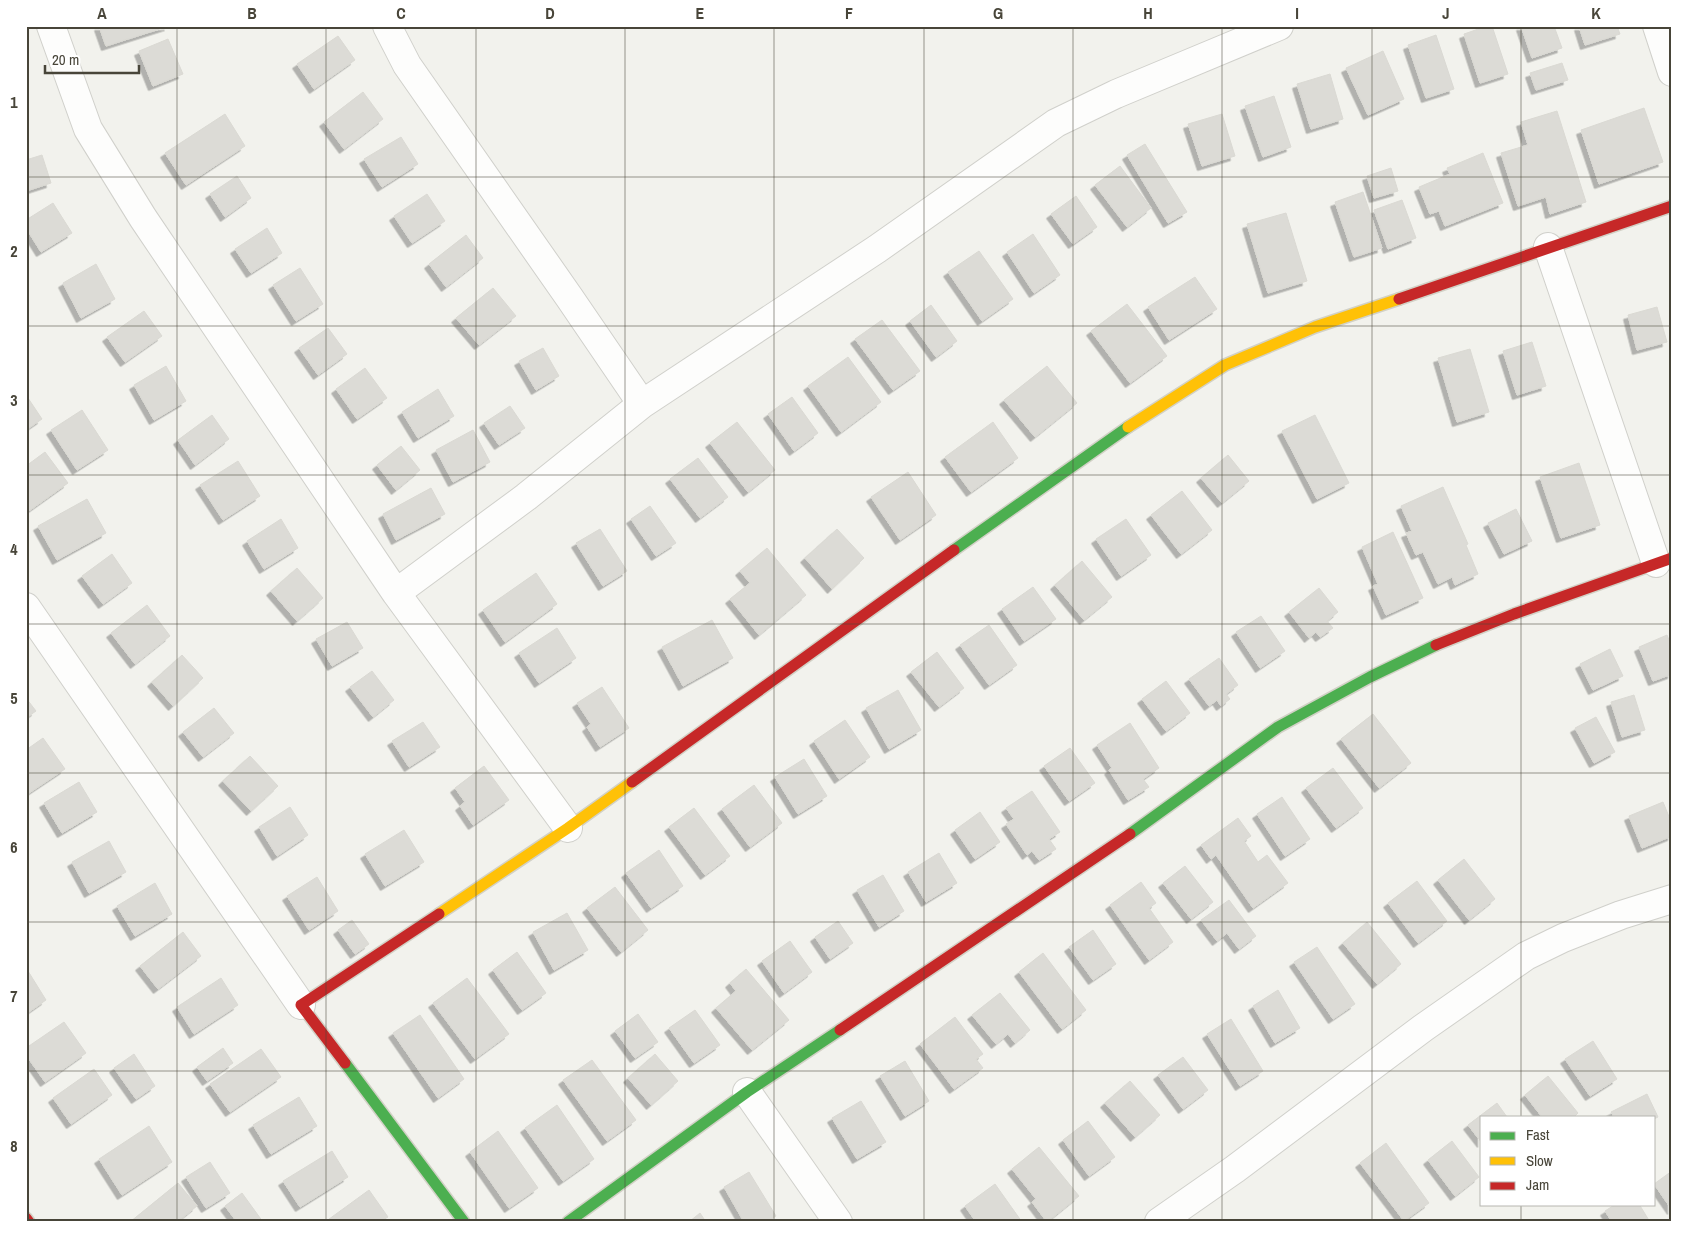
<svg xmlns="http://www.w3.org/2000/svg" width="1698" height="1248" viewBox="0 0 1698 1248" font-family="'Archivo Narrow',sans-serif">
  <defs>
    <filter id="shadow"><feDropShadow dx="-4.5" dy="4.5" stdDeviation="0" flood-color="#0004"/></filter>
  </defs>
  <rect width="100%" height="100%" fill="#f2f2ed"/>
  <path fill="#dcdbd6" stroke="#dad9d3" filter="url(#shadow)" d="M 99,26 L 169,26 L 106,46 Z
    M 1487,26 L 1492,26 L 1508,74 L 1480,83 L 1464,34 Z
    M 1521,26 L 1554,26 L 1562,48 L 1532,58 Z
    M 1579,26 L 1617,26 L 1620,34 L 1585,45 Z
    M 1436,35 L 1454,89 L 1426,98 L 1408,45 Z
    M 338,36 L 355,60 L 314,89 L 297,64 Z
    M 168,39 L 183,74 L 153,86 L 139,51 Z
    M 1383,51 L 1404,99 L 1368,115 L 1346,68 Z
    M 1562,63 L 1568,80 L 1536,90 L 1530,73 Z
    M 1330,74 L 1343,119 L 1311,129 L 1297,84 Z
    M 363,92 L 383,119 L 344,149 L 324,122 Z
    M 1274,96 L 1291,147 L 1263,157 L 1245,106 Z
    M 1644,108 L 1663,162 L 1599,184 L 1581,130 Z
    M 1557,111 L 1586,202 L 1550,214 L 1546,197 L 1518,206 L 1501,153 L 1528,145 L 1521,122 Z
    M 225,114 L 245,146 L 186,185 L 165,153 Z
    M 1222,114 L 1235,156 L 1202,166 L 1188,124 Z
    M 401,137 L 418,164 L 382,187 L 364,159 Z
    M 1145,144 L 1187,212 L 1168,223 L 1127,155 Z
    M 1483,153 L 1503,203 L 1445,226 L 1439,211 L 1430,214 L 1419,187 L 1450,174 L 1447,168 Z
    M 42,155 L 51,183 L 26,191 L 26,160 Z
    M 1120,166 L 1151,208 L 1127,227 L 1095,185 Z
    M 1391,168 L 1398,191 L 1374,198 L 1367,176 Z
    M 237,176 L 251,198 L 225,217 L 210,194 Z
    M 1363,192 L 1382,248 L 1354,257 L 1335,202 Z
    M 427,194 L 445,221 L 412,243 L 394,216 Z
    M 1076,196 L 1097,227 L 1073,244 L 1051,214 Z
    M 1402,200 L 1416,238 L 1388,249 L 1374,210 Z
    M 53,203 L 72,233 L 41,252 L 26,228 L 26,220 Z
    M 1286,213 L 1307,281 L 1268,293 L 1247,224 Z
    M 267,228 L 282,253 L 251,273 L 235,249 Z
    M 1033,234 L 1060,275 L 1034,293 L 1007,252 Z
    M 466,235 L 483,258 L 446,287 L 429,264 Z
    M 979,251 L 1013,299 L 982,321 L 948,272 Z
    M 96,264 L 115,299 L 81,318 L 63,283 Z
    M 300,268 L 323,304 L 296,321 L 273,285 Z
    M 1195,277 L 1217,309 L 1169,340 L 1148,307 Z
    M 493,288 L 516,316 L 479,345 L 456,318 Z
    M 1127,304 L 1167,356 L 1130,383 L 1091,331 Z
    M 931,305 L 957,341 L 936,357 L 910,321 Z
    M 1657,307 L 1667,342 L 1637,350 L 1628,315 Z
    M 144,311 L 162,336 L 125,362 L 107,337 Z
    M 882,320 L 920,371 L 893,390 L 855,339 Z
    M 328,328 L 347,354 L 318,375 L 299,348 Z
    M 1532,342 L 1546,386 L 1517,395 L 1503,351 Z
    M 543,348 L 559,376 L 536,390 L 519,361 Z
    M 1470,349 L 1489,412 L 1457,422 L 1438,358 Z
    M 848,357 L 881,402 L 841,432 L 808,386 Z
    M 166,366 L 186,401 L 154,420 L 134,385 Z
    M 1047,366 L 1077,403 L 1035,437 L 1004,400 Z
    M 365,368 L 387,398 L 357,419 L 336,389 Z
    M 438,389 L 454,416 L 418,438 L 402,412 Z
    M 26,395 L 42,419 L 26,430 Z
    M 792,397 L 818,433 L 794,451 L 768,414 Z
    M 510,406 L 525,428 L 499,445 L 484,423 Z
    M 82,410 L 108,450 L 77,470 L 51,430 Z
    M 212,415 L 229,439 L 195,465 L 178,440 Z
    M 1315,415 L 1349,483 L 1317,499 L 1282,431 Z
    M 737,422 L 775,470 L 748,492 L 710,443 Z
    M 993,422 L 1018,458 L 971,492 L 945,457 Z
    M 473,430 L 490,462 L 453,482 L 436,450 Z
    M 401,446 L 420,470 L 396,490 L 377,465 Z
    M 45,452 L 68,483 L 26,513 L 26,466 Z
    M 1228,455 L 1249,481 L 1222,503 L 1201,478 Z
    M 698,458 L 728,497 L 700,518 L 670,479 Z
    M 238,461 L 260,496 L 223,520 L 200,485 Z
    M 1579,463 L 1600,525 L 1561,538 L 1540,477 Z
    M 908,472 L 936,515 L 900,540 L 871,497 Z
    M 1443,487 L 1468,544 L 1466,545 L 1478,574 L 1455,585 L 1452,577 L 1438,584 L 1423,552 L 1416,555 L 1406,533 L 1412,531 L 1401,506 Z
    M 431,488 L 445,514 L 396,540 L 383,514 Z
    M 1182,491 L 1212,530 L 1181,554 L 1151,515 Z
    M 87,499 L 106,533 L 57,560 L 38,526 Z
    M 650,506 L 676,543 L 656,556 L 631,519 Z
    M 1516,509 L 1532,541 L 1504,554 L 1488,523 Z
    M 281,519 L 298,548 L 264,569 L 247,541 Z
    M 1126,519 L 1151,555 L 1121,576 L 1096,539 Z
    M 600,529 L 627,571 L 603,586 L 576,543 Z
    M 837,529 L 864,558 L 832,589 L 805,558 Z
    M 1393,532 L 1423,598 L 1386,615 L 1373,586 L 1378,584 L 1362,547 Z
    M 767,548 L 806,595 L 759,635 L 730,599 L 750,583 L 740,571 Z
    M 112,554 L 132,583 L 103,604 L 82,576 Z
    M 1082,561 L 1112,597 L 1084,620 L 1055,585 Z
    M 297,568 L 323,598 L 297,621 L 271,591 Z
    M 536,573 L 557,604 L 505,642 L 483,610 Z
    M 1033,587 L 1056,619 L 1024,641 L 1002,609 Z
    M 1319,588 L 1338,612 L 1327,621 L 1333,628 L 1320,637 L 1316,632 L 1309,638 L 1289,612 Z
    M 147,605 L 170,636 L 135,664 L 111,633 Z
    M 1261,616 L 1285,651 L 1260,668 L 1236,632 Z
    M 712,620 L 733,658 L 683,686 L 662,647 Z
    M 347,622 L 363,648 L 332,666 L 316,639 Z
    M 989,625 L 1017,665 L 989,685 L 960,645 Z
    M 557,628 L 576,658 L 539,683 L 519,653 Z
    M 1667,635 L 1672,647 L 1672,674 L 1653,681 L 1639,647 Z
    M 1610,649 L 1623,676 L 1593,690 L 1580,664 Z
    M 937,652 L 964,688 L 939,707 L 911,672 Z
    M 182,655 L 203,678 L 173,706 L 152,682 Z
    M 1219,658 L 1238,685 L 1226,694 L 1230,699 L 1221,706 L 1217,700 L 1209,706 L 1189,679 Z
    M 372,671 L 394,700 L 373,717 L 350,687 Z
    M 1166,681 L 1190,713 L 1166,731 L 1142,699 Z
    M 602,687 L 629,728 L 600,747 L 587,727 L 591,724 L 577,703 Z
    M 898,690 L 921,730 L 889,749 L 866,708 Z
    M 1634,695 L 1645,730 L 1622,737 L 1611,702 Z
    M 26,698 L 36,711 L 26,718 Z
    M 214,708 L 234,733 L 203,757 L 183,732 Z
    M 1373,714 L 1411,763 L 1379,788 L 1341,739 Z
    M 1596,717 L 1615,752 L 1594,763 L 1575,728 Z
    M 845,720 L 870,757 L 839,779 L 814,741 Z
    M 423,722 L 440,747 L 409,767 L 392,741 Z
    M 1130,723 L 1159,768 L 1143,779 L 1149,787 L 1128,800 L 1109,770 L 1112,768 L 1097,745 Z
    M 43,738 L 65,769 L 26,795 L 26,750 Z
    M 1070,748 L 1095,783 L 1069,801 L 1044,766 Z
    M 250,756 L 278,786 L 251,811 L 223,781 Z
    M 804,759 L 827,796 L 798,814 L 775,777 Z
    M 484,766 L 509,800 L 473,825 L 460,806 L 465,802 L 455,788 Z
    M 1333,768 L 1363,808 L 1336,828 L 1306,788 Z
    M 79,782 L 97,812 L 62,833 L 44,803 Z
    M 754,785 L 782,823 L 750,847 L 722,809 Z
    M 1032,791 L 1060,832 L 1049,839 L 1056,849 L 1039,860 L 1032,851 L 1027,855 L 1006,824 L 1014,819 L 1006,808 Z
    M 1282,797 L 1310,839 L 1285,856 L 1257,814 Z
    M 1663,802 L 1672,824 L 1672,836 L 1642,848 L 1629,816 Z
    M 290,807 L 308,835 L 277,856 L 259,827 Z
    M 694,808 L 730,856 L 705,875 L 669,827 Z
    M 980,812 L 1000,842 L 975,859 L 955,830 Z
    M 1238,818 L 1251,836 L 1244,841 L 1258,862 L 1267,855 L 1288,883 L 1253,908 L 1216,855 L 1211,859 L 1201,845 Z
    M 404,830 L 424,862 L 385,886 L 365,854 Z
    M 109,841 L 126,872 L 89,893 L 72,862 Z
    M 659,850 L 683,886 L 651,908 L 626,873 Z
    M 939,853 L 957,883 L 926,902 L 908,872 Z
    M 1464,859 L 1495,899 L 1469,920 L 1438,880 Z
    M 1185,866 L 1213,902 L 1191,919 L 1163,883 Z
    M 883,875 L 904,911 L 879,927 L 857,890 Z
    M 317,877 L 338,911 L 309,930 L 287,896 Z
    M 1417,881 L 1447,921 L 1418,943 L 1388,903 Z
    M 1141,882 L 1156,903 L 1149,908 L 1173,942 L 1149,960 L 1110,905 Z
    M 155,883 L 172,914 L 135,936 L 117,906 Z
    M 615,887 L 648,930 L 621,952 L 587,908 Z
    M 1229,900 L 1256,936 L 1239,949 L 1227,933 L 1217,941 L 1201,920 Z
    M 567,913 L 588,950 L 554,970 L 533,932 Z
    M 352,920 L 369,944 L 355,954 L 338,930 Z
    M 838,921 L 853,943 L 830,959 L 815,937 Z
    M 1367,922 L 1401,964 L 1377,984 L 1343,943 Z
    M 1093,930 L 1116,964 L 1093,980 L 1069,947 Z
    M 183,932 L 201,956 L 158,989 L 140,966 Z
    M 790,941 L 812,972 L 784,993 L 762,961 Z
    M 1317,947 L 1355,1004 L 1333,1019 L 1294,962 Z
    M 517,952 L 546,993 L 522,1010 L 493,970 Z
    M 1043,953 L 1086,1010 L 1062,1029 L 1019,972 Z
    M 746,969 L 789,1020 L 752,1050 L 716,1008 L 736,991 L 730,983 Z
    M 28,971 L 46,1000 L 26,1014 L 26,972 Z
    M 221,978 L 238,1005 L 194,1034 L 177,1007 Z
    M 467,978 L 509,1034 L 475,1059 L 433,1003 Z
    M 1278,990 L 1300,1028 L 1275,1043 L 1253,1006 Z
    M 1000,993 L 1030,1030 L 1015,1043 L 1008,1034 L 996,1044 L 972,1015 Z
    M 695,1010 L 720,1045 L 694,1063 L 669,1028 Z
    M 638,1014 L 658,1042 L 635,1058 L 615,1031 Z
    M 420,1015 L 464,1079 L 438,1098 L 393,1033 Z
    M 955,1017 L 983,1054 L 976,1059 L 983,1068 L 954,1089 L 920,1044 Z
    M 1231,1019 L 1263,1071 L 1240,1086 L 1207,1034 Z
    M 64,1022 L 86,1053 L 45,1082 L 26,1055 L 26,1048 Z
    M 1593,1041 L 1617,1079 L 1590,1096 L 1565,1059 Z
    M 223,1048 L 233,1063 L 207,1081 L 197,1067 Z
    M 261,1049 L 281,1077 L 230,1112 L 210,1084 Z
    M 134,1054 L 155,1086 L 136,1099 L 114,1068 Z
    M 655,1054 L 678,1081 L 651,1105 L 628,1078 Z
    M 1183,1057 L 1208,1090 L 1183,1109 L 1158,1075 Z
    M 592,1060 L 636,1120 L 607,1141 L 563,1080 Z
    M 905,1061 L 929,1101 L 905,1116 L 880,1076 Z
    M 94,1069 L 112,1095 L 71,1124 L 53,1098 Z
    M 1548,1076 L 1578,1113 L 1574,1117 L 1542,1117 L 1525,1095 Z
    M 1130,1081 L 1160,1115 L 1135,1137 L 1105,1103 Z
    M 1647,1094 L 1658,1117 L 1654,1119 L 1654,1117 L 1614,1117 L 1611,1112 Z
    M 299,1097 L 317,1126 L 271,1154 L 253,1125 Z
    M 861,1101 L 886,1142 L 857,1159 L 832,1118 Z
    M 1497,1103 L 1507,1117 L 1482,1117 L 1482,1143 L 1468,1125 Z
    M 557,1105 L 594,1159 L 563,1181 L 525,1128 Z
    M 1088,1121 L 1115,1157 L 1089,1176 L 1063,1140 Z
    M 149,1126 L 172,1162 L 122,1195 L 99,1159 Z
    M 498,1131 L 538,1188 L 509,1208 L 470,1152 Z
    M 1452,1141 L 1479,1177 L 1455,1196 L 1428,1160 Z
    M 1386,1143 L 1429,1203 L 1404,1221 L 1360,1163 Z
    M 1039,1147 L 1079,1196 L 1047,1222 L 1032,1202 L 1036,1199 L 1012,1169 Z
    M 332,1151 L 348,1177 L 300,1207 L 283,1181 Z
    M 210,1162 L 230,1193 L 206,1208 L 186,1177 Z
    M 1672,1171 L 1672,1210 L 1654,1184 Z
    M 749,1172 L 776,1216 L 767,1222 L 744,1222 L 724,1187 Z
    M 178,1183 L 197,1206 L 177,1222 L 130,1222 Z
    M 995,1184 L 1022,1222 L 976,1222 L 965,1206 Z
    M 369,1190 L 388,1217 L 380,1222 L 325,1222 Z
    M 242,1193 L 263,1222 L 237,1222 L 225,1206 Z
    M 1616,1204 L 1639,1204 L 1650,1222 L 1612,1222 L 1605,1211 Z
    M 700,1213 L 706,1222 L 689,1222 Z"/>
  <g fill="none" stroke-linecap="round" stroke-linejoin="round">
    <g stroke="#d0d0cb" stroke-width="30">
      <path id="street" d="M 51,26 L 88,129 L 143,218 L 396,593 L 568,828
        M 387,26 L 407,65 L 569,297 L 642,404
        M 1657,26 L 1672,72
        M 1548,247 L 1656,563
        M 396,593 L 526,497 L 642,404 L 877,249 L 1056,123 L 1116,94 L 1279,26
        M 26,607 L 301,1005
        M 747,1092 L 838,1222
        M 1159,1222 L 1235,1169 L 1423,1028 L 1526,956 L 1563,938 L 1621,915 L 1672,899"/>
    </g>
    <g stroke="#d2d1c6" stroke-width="14">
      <path id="fast" d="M 954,550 L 1128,427
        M 1130,834 L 1278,727 L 1370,677 L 1436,645
        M 345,1063 L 464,1222
        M 568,1222 L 747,1092 L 840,1030"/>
    </g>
    <g stroke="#d2d1c6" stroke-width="14">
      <path id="slow" d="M 1128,427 L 1225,365 L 1315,327 L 1399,299
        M 439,914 L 568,828 L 632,782"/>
    </g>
    <g stroke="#d2d1c6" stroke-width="14">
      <path id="jam" d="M 1399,299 L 1672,206
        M 1436,645 L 1514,614 L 1672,558
        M 632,782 L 954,550
        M 840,1030 L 1130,834
        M 345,1063 L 301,1005 L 439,914
        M 26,1218 L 29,1222"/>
    </g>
    <use href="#street" stroke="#fdfdfc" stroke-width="28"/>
    <use href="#fast" stroke="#4caf50" stroke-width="11"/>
    <use href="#slow" stroke="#ffc107" stroke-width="11"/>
    <use href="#jam" stroke="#c62828" stroke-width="11"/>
  </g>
  <path fill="none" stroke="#484539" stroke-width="1" stroke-opacity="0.55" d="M 177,26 L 177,1222M 326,26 L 326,1222M 476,26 L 476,1222M 625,26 L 625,1222M 774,26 L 774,1222M 924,26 L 924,1222M 1073,26 L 1073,1222M 1222,26 L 1222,1222M 1372,26 L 1372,1222M 1521,26 L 1521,1117M 26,177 L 1672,177M 26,326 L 1672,326M 26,475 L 1672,475M 26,624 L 1672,624M 26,773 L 1672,773M 26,922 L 1672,922M 26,1071 L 1672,1071M 1521,1204 L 1521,1222"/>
  <rect width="1698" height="1248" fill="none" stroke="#ffffff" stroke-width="55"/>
  <rect x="1480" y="1116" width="175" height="90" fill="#ffffff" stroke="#b6b5b0"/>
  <rect x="1490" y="1132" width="25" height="8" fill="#4caf50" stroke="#b6b5b0"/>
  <text x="1526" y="1140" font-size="15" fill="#484539">Fast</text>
  <rect x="1490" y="1157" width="25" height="8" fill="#ffc107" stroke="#b6b5b0"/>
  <text x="1526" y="1166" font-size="15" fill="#484539">Slow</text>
  <rect x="1490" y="1182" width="25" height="8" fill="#c62828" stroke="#b6b5b0"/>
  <text x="1526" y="1190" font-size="15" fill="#484539">Jam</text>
  <path d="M45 65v8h94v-8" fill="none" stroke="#484539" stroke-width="2.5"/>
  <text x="52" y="65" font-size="15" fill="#484539" stroke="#ffffff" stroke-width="4" paint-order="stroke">20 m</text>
  <rect x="28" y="28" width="1642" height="1192" fill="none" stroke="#484539" stroke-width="2"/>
  <g font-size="16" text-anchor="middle" font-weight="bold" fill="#484539">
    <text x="102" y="19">A</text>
    <text x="252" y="19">B</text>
    <text x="401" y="19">C</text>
    <text x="550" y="19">D</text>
    <text x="700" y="19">E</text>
    <text x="849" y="19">F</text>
    <text x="998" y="19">G</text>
    <text x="1148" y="19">H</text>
    <text x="1297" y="19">I</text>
    <text x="1446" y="19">J</text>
    <text x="1596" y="19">K</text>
    <text x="14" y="108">1</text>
    <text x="14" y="257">2</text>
    <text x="14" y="406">3</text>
    <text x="14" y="555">4</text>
    <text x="14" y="704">5</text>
    <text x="14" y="853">6</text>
    <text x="14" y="1002">7</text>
    <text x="14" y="1152">8</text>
  </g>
</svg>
